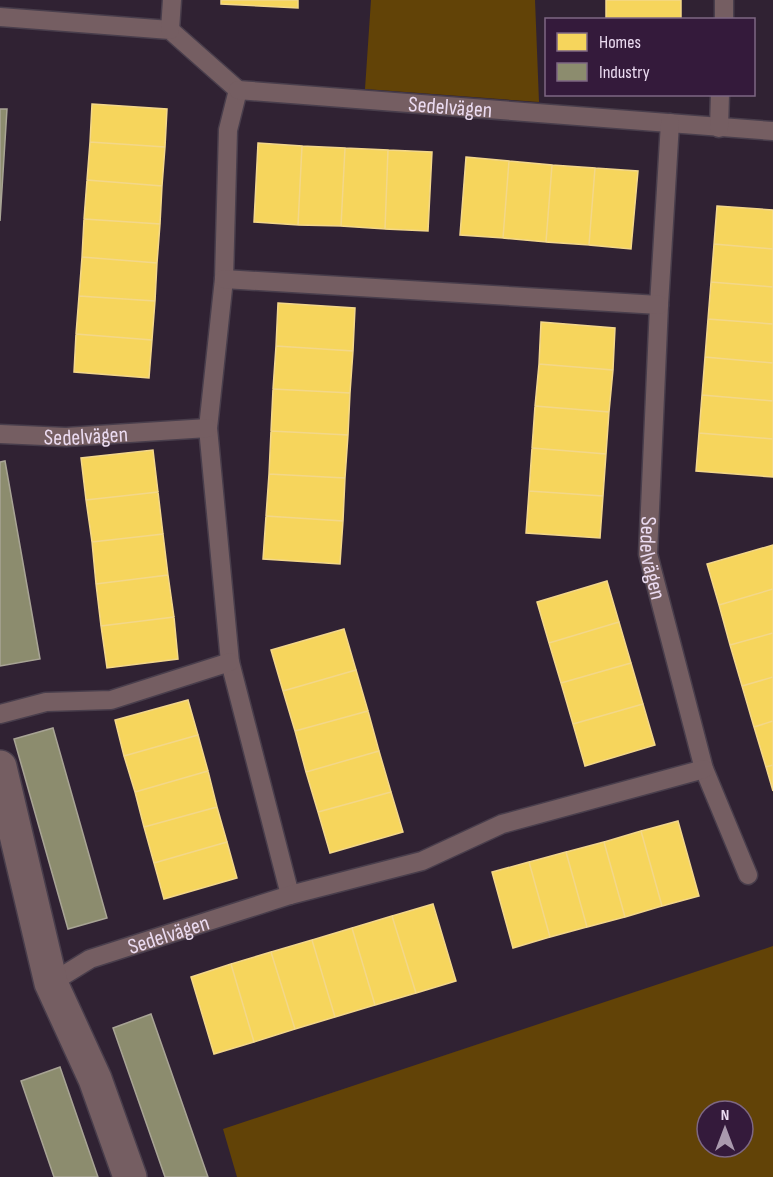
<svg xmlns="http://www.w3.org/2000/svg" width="773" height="1177" viewBox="0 0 773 1177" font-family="'Sofia Sans Condensed',sans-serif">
  <rect width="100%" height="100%" fill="#302233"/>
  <path fill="#624307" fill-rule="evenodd" d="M 371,0 L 535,0 L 539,102 L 365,89 Z
    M 773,946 L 773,1177 L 237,1177 L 223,1129 ZM 707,1111 L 743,1111 L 743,1147 L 707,1147 Z"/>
  <path fill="#f6d55c" stroke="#f3d789" stroke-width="1.5" d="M 221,0 L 298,0 L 298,8 L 221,4 Z
    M 606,0 L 681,0 L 681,20 L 606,20 Z
    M 92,104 L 167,109 L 165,147 L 90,142 Z
    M 90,142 L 165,147 L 162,186 L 87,180 Z
    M 258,143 L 302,146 L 298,225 L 254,222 Z
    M 302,146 L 345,148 L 341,226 L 298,225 Z
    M 345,148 L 388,150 L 385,229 L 341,226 Z
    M 388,150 L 432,152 L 428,231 L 385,229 Z
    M 466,157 L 509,161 L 503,238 L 460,235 Z
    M 509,161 L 552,165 L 546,242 L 503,238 Z
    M 552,165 L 595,168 L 589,245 L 546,242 Z
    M 595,168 L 638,171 L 631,249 L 589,245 Z
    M 87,180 L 162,186 L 160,224 L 84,219 Z
    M 717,206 L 773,210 L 773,249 L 714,244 Z
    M 84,219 L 160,224 L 157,263 L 82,257 Z
    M 714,244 L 773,249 L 773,287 L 711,282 Z
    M 82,257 L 157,263 L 155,301 L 79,296 Z
    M 711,282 L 773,287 L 773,324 L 708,319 Z
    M 79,296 L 155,301 L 152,340 L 76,334 Z
    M 278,303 L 355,308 L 353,351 L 276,346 Z
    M 708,319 L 773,324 L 773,363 L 705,357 Z
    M 541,322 L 615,328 L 613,370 L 539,364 Z
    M 76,334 L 152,340 L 149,378 L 74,372 Z
    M 276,346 L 353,351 L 350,393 L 273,389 Z
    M 705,357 L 773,363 L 773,401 L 702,395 Z
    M 539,364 L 613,370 L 609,412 L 535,406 Z
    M 273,389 L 350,393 L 348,435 L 271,431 Z
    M 702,395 L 773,401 L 773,439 L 699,433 Z
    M 535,406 L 609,412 L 606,454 L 532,448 Z
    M 271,431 L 348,435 L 345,478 L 269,474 Z
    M 699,433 L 773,439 L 773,477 L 696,471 Z
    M 532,448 L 606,454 L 603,496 L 529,491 Z
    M 153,450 L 158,492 L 86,500 L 81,458 Z
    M 269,474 L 345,478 L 343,521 L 266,516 Z
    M 529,491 L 603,496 L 600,538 L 526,533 Z
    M 158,492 L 163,534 L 92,542 L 86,500 Z
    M 266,516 L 343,521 L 340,564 L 263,559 Z
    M 163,534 L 168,575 L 96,584 L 92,542 Z
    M 773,545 L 773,589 L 719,605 L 707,564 Z
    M 168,575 L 174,617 L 101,626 L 96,584 Z
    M 607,581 L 619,622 L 549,643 L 537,602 Z
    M 773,589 L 773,633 L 730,645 L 719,605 Z
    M 174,617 L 178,659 L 107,668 L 101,626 Z
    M 619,622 L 631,663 L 561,683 L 549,643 Z
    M 344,629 L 356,670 L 283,691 L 271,650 Z
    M 773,633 L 773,677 L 742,686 L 730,645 Z
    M 631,663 L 643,704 L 573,724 L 561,683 Z
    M 356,670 L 368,711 L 295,731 L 283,691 Z
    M 773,677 L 773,721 L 754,727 L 742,686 Z
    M 188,700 L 198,735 L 124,756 L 115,720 Z
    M 643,704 L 655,745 L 585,766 L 573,724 Z
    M 368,711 L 379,751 L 306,772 L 295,731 Z
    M 773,721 L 773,765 L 766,767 L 754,727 Z
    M 198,735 L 208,771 L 135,792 L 124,756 Z
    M 379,751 L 391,792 L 318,812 L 306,772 Z
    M 773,765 L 773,791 L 766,767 Z
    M 208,771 L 217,807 L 144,827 L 135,792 Z
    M 391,792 L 403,832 L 330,853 L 318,812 Z
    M 217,807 L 227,842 L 154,863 L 144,827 Z
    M 678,821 L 699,896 L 662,906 L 641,831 Z
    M 641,831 L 662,906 L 625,917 L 604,842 Z
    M 227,842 L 237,878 L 164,899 L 154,863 Z
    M 604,842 L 625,917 L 587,927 L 566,852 Z
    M 566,852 L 587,927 L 550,937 L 529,862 Z
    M 529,862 L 550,937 L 513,948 L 492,872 Z
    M 433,904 L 456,981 L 416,993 L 392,916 Z
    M 392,916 L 416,993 L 375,1005 L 352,928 Z
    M 352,928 L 375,1005 L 335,1017 L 312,940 Z
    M 312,940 L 335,1017 L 295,1029 L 271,952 Z
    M 271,952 L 295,1029 L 254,1042 L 231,964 Z
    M 231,964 L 254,1042 L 214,1054 L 191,977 Z"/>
  <path fill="#8c8c6e" stroke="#a8a495" stroke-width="1.5" d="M 0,109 L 7,109 L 0,221 Z
    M 5,461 L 40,659 L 0,666 L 0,462 Z
    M 53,728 L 107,918 L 68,929 L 14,739 Z
    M 151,1014 L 208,1177 L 165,1177 L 113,1028 Z
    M 60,1067 L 98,1177 L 54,1177 L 21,1081 Z"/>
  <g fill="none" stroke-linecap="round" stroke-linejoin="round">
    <g stroke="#493e4c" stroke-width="21">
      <g id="service">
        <path d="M 0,17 L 170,30 L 238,90"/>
        <path d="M 724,20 L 724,0"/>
        <path d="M 170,30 L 172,0"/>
        <path d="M 238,90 L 228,130 L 224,279 L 208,428 L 230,662 L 290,895"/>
        <path id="s1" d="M 238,90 L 773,131"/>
        <path id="s2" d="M 670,123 L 659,305 L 648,554 L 704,769 L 748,875"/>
        <path d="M 719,128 L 720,94"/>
        <path d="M 224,279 L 659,305"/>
        <path id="s3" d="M 0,434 L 66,437 L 208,428"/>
        <path d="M 0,714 L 46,702 L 111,700 L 230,662"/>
        <path id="s4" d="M 51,983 L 90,959 L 290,895 L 422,861 L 502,824 L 704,769"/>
      </g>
    </g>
    <g stroke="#493e4c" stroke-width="36">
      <path id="minor" d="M 0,767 L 51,983 L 95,1079 L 130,1177"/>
    </g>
    <use href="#service" stroke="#755e62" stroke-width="18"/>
    <use href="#minor" stroke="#755e62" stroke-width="33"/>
  </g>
  <g text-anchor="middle" stroke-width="6" stroke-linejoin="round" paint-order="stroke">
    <g font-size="22" fill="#ebdbf1" stroke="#341a3b">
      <text dy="8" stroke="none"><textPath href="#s1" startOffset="213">Sedelvägen</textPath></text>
      <text dy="8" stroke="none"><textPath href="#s3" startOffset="86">Sedelvägen</textPath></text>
      <text dy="8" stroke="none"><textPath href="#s2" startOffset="436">Sedelvägen</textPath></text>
      <text dy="8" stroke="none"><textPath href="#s4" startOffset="128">Sedelvägen</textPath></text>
    </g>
  </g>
  <rect x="545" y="18" width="210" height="78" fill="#341a3b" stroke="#7d6784" stroke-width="1.5"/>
  <rect x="557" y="33" width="30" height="18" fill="#f6d55c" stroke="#7d6784" stroke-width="1.5"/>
  <text x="599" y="48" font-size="18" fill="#ebdbf1">Homes</text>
  <rect x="557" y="63" width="30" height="18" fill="#8c8c6e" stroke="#7d6784" stroke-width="1.5"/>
  <text x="599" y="78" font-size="18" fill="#ebdbf1">Industry</text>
  <g transform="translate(725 1129)"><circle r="28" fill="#341a3b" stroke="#7d6784" stroke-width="1.5"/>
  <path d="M0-4.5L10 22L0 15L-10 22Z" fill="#aa9aae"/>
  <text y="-9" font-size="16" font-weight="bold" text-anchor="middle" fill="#ebdbf1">N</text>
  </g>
</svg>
